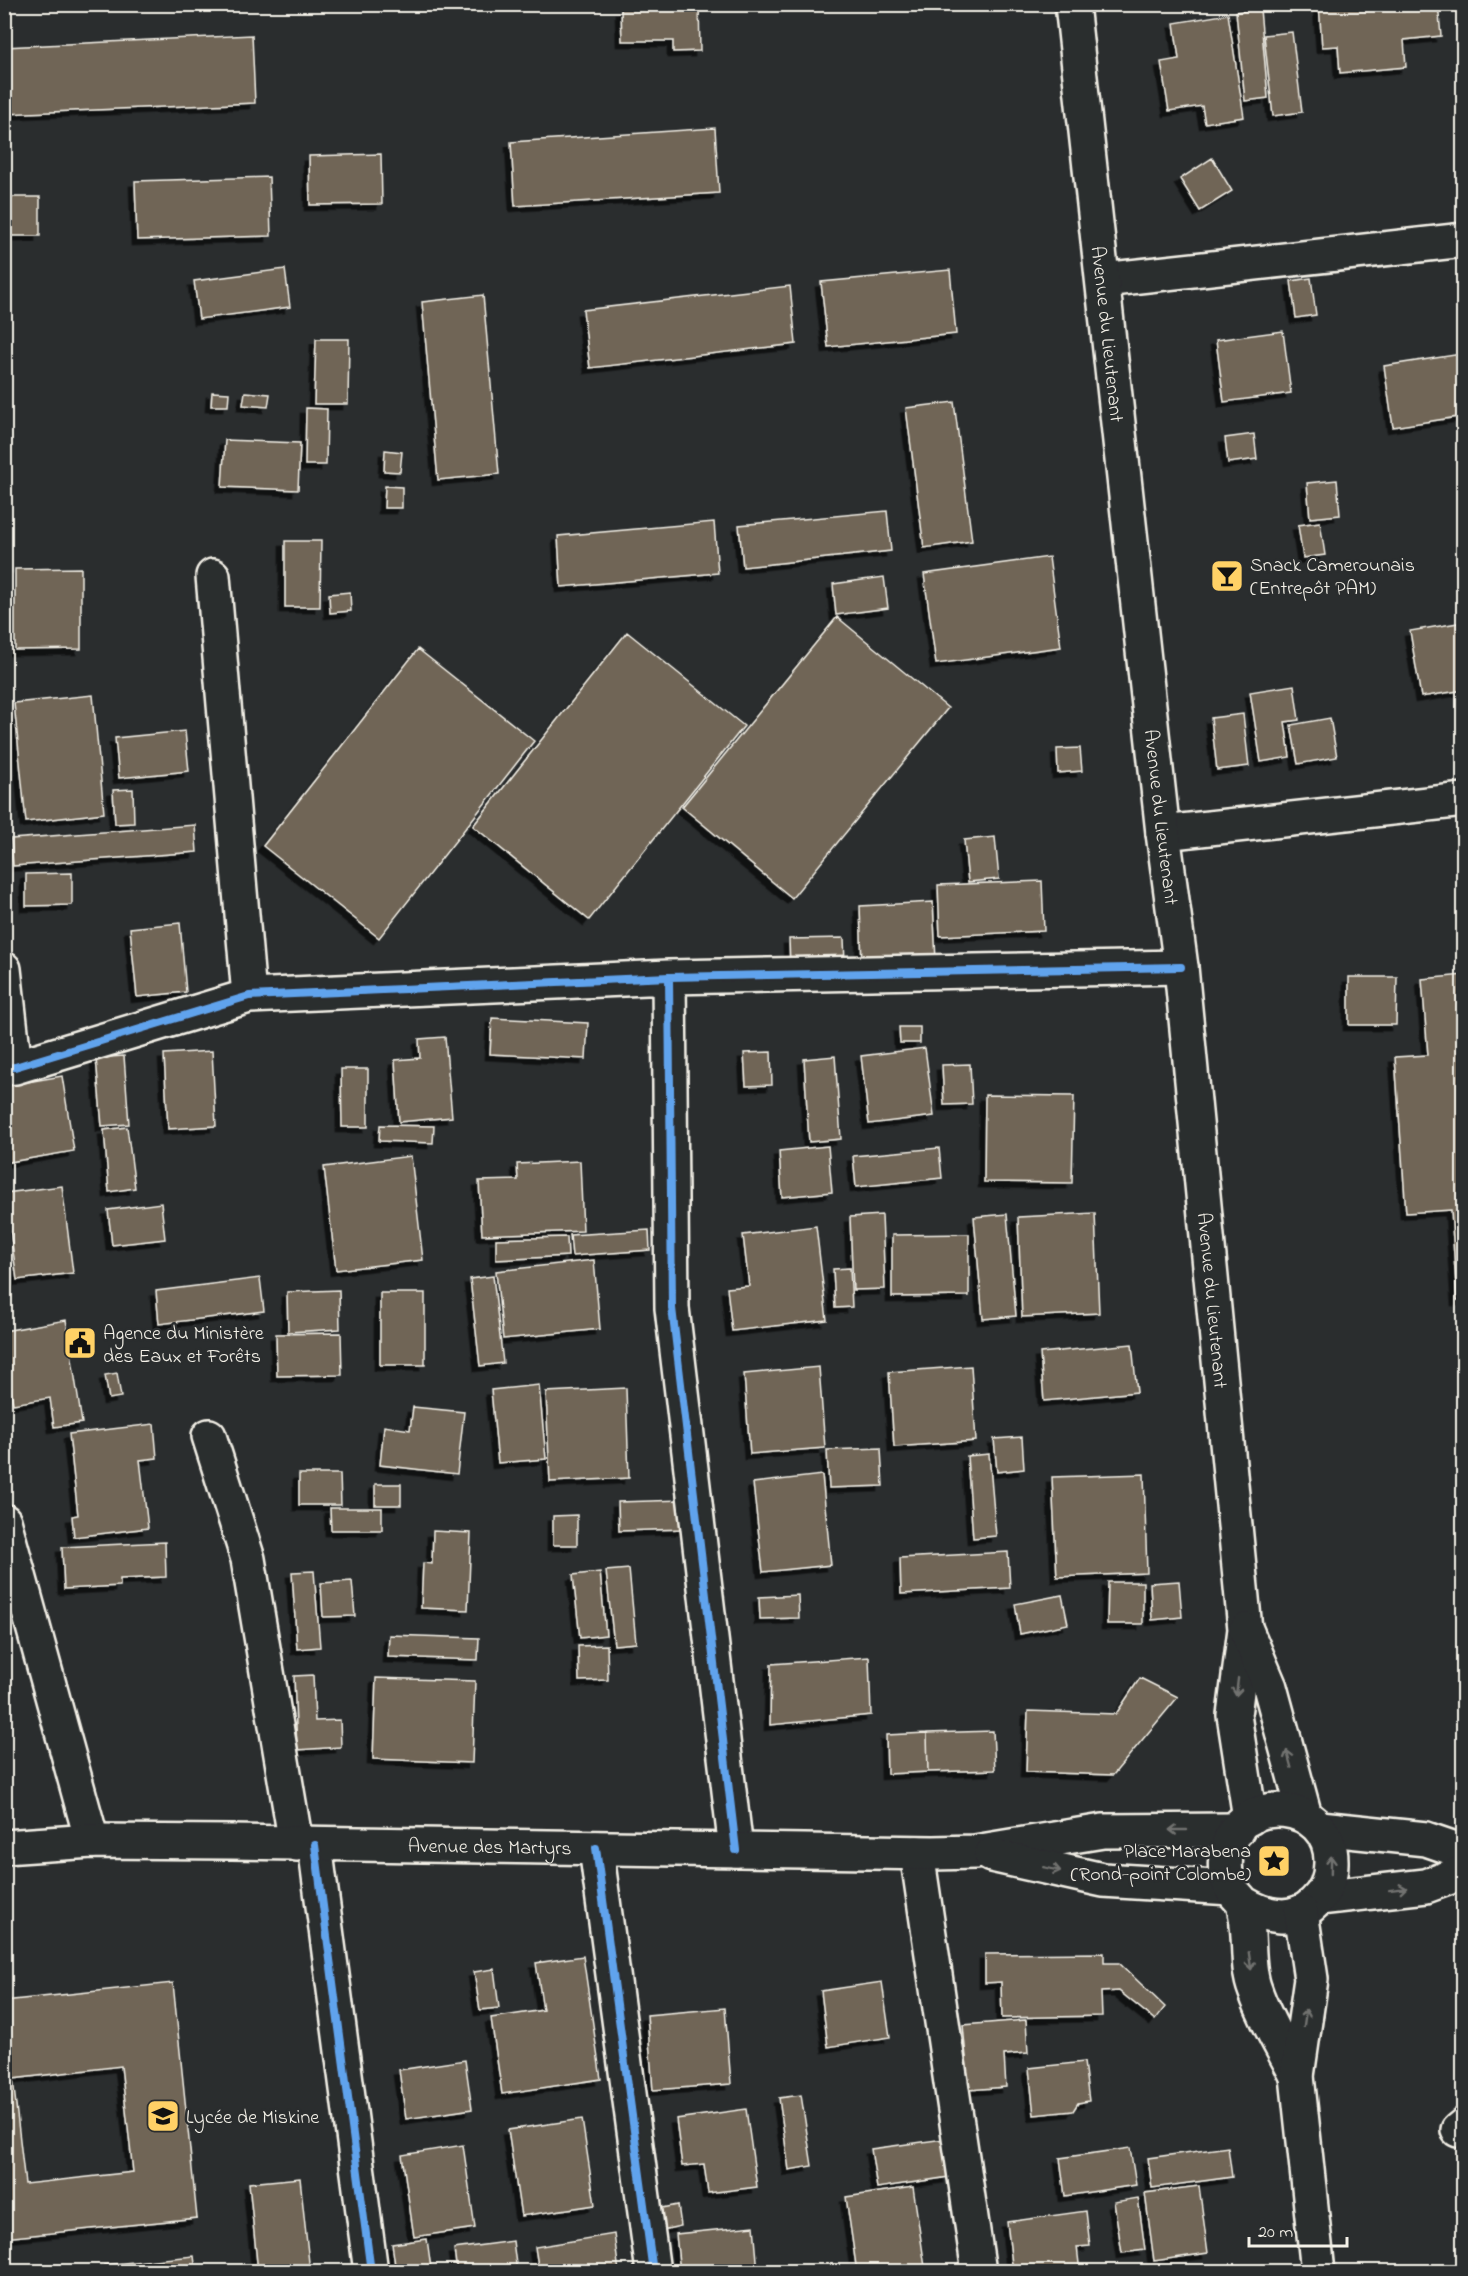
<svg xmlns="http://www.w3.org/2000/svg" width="1468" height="2276" viewBox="0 0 1468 2276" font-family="'Indie Flower',sans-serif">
  <defs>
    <filter id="shadow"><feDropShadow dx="-5.5" dy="5.5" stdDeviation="0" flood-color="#0009"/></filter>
  </defs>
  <rect width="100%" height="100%" fill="#2a2d2e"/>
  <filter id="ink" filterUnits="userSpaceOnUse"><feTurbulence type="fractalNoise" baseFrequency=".0167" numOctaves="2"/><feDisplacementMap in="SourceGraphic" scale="12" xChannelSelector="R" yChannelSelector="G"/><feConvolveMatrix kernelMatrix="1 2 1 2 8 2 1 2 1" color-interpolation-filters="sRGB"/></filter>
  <g filter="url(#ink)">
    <path fill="#706557" stroke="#f4f1e8" stroke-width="1.5" fill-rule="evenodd" filter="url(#shadow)" d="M 637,4 L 699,4 L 700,51 L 673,52 L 673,41 L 622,41 L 621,9 L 637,9 Z
      M 1319,4 L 1438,4 L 1441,36 L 1404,40 L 1406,67 L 1340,73 L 1338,46 L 1322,47 Z
      M 1260,9 L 1268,98 L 1245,101 L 1236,12 Z
      M 1228,14 L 1244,117 L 1205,123 L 1202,106 L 1169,111 L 1161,62 L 1179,59 L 1174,23 Z
      M 1292,32 L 1302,112 L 1273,116 L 1264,35 Z
      M 252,35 L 255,103 L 4,114 L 4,47 Z
      M 715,128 L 719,193 L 515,206 L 511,142 Z
      M 381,154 L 382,204 L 310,205 L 309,156 Z
      M 1212,158 L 1232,191 L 1200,211 L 1180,179 Z
      M 269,177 L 271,236 L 137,240 L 135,181 Z
      M 4,197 L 40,197 L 40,236 L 4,236 Z
      M 285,269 L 290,307 L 199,319 L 194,281 Z
      M 950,270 L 956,334 L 828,347 L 821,282 Z
      M 1311,278 L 1316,315 L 1296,318 L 1291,281 Z
      M 790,286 L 796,344 L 590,368 L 583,310 Z
      M 483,295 L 499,474 L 438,480 L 422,302 Z
      M 1283,331 L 1291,393 L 1224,402 L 1216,340 Z
      M 316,339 L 349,339 L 348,404 L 314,404 Z
      M 1461,354 L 1464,371 L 1464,416 L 1393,427 L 1384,366 Z
      M 212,392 L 229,393 L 228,406 L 211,406 Z
      M 245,392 L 270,394 L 268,407 L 243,405 Z
      M 954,402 L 972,541 L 924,548 L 906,408 Z
      M 306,408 L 327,409 L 326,465 L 305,465 Z
      M 1254,434 L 1257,459 L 1228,463 L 1225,438 Z
      M 225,440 L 300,443 L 298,490 L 222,487 Z
      M 385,450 L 402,452 L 400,472 L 384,471 Z
      M 1337,480 L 1340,515 L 1310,518 L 1307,483 Z
      M 385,486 L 402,487 L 402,508 L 384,508 Z
      M 887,511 L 891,551 L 743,567 L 739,525 Z
      M 714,522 L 718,573 L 561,587 L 558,536 Z
      M 1320,522 L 1325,555 L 1303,558 L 1298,525 Z
      M 285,541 L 321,541 L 320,607 L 285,607 Z
      M 1049,557 L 1061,647 L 936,664 L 924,574 Z
      M 81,568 L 81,649 L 15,650 L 15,569 Z
      M 884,577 L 888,608 L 836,615 L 833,584 Z
      M 350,592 L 351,611 L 330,613 L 329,594 Z
      M 837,617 L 948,708 L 792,898 L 682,807 Z
      M 1464,622 L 1464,690 L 1421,697 L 1410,631 Z
      M 627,632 L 744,726 L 589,920 L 473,826 Z
      M 418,649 L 534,741 L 379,938 L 263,846 Z
      M 1294,685 L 1299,720 L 1285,722 L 1290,757 L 1261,762 L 1250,692 Z
      M 93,695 L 104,813 L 26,822 L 14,703 Z
      M 1243,714 L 1249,766 L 1217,770 L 1211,718 Z
      M 1330,718 L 1337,757 L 1298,764 L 1291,725 Z
      M 185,731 L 189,771 L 119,778 L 115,738 Z
      M 1080,748 L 1082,771 L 1058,773 L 1057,749 Z
      M 133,789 L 134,823 L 115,824 L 113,790 Z
      M 195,825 L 197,852 L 13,866 L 11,839 Z
      M 995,837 L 999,879 L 968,882 L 964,840 Z
      M 72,873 L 72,905 L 26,906 L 26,874 Z
      M 1042,881 L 1044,931 L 940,936 L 938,885 Z
      M 933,902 L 936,960 L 862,963 L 860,906 Z
      M 180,923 L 186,992 L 137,997 L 130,928 Z
      M 844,938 L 845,963 L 790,965 L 789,939 Z
      M 1464,975 L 1464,1300 L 1457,1300 L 1451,1210 L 1406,1213 L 1395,1057 L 1428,1055 L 1422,979 Z
      M 1349,977 L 1397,977 L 1396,1025 L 1349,1025 Z
      M 492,1018 L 588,1023 L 586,1059 L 490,1054 Z
      M 899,1027 L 920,1027 L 920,1043 L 900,1043 Z
      M 445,1037 L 452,1117 L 399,1122 L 395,1060 L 420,1058 L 419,1039 Z
      M 925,1048 L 934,1116 L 869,1124 L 861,1056 Z
      M 212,1051 L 216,1126 L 168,1129 L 164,1054 Z
      M 771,1052 L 772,1085 L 746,1086 L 744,1053 Z
      M 124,1056 L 129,1124 L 102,1126 L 96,1058 Z
      M 835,1056 L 841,1139 L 809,1142 L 804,1059 Z
      M 970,1064 L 972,1104 L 944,1105 L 942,1065 Z
      M 341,1069 L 368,1069 L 368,1127 L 342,1127 Z
      M 62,1076 L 74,1151 L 4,1163 L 4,1086 Z
      M 985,1095 L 1074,1096 L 1072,1183 L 984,1182 Z
      M 380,1125 L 434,1126 L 433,1143 L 379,1141 Z
      M 127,1127 L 135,1188 L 109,1192 L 104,1130 Z
      M 828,1146 L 832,1192 L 782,1197 L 779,1151 Z
      M 939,1148 L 942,1178 L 856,1187 L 853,1156 Z
      M 411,1156 L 423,1260 L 336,1270 L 324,1167 Z
      M 580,1161 L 583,1231 L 482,1235 L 479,1181 L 518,1180 L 517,1164 Z
      M 62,1186 L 73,1273 L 17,1280 L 5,1193 Z
      M 161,1203 L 165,1239 L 112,1245 L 108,1210 Z
      M 1095,1213 L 1099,1313 L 1022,1317 L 1018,1217 Z
      M 1007,1214 L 1016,1316 L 983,1319 L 974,1217 Z
      M 882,1215 L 885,1289 L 853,1290 L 850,1217 Z
      M 816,1226 L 827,1320 L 732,1331 L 727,1288 L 749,1286 L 743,1235 Z
      M 649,1230 L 650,1250 L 572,1256 L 570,1235 Z
      M 969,1234 L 969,1296 L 892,1297 L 892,1235 Z
      M 567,1237 L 568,1256 L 496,1260 L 496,1239 Z
      M 594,1260 L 600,1329 L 503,1339 L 496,1271 Z
      M 850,1268 L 852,1307 L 835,1308 L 833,1269 Z
      M 493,1276 L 503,1363 L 480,1366 L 470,1279 Z
      M 260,1278 L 264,1311 L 159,1324 L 156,1291 Z
      M 339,1290 L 340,1329 L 288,1332 L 287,1292 Z
      M 380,1293 L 425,1293 L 425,1365 L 380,1365 Z
      M 66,1320 L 82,1423 L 54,1427 L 50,1398 L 13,1404 L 4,1346 L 4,1331 Z
      M 341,1333 L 342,1375 L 277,1376 L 276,1334 Z
      M 1132,1344 L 1137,1392 L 1044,1401 L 1040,1353 Z
      M 971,1366 L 976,1441 L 894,1447 L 889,1372 Z
      M 819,1367 L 825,1448 L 750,1454 L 744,1374 Z
      M 117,1373 L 121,1397 L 109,1399 L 105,1375 Z
      M 539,1385 L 546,1459 L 498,1463 L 491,1390 Z
      M 626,1388 L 629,1478 L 550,1482 L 546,1392 Z
      M 413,1407 L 464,1412 L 457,1474 L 380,1465 L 384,1426 L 410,1430 Z
      M 154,1424 L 157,1458 L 140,1460 L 148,1528 L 74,1537 L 72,1516 L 78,1515 L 69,1434 Z
      M 1022,1437 L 1024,1469 L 997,1472 L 994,1439 Z
      M 881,1448 L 883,1486 L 829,1488 L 827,1450 Z
      M 989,1454 L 996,1536 L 973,1538 L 967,1456 Z
      M 299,1474 L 340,1474 L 341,1505 L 299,1505 Z
      M 1144,1474 L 1147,1573 L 1057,1577 L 1052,1477 Z
      M 822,1475 L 831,1565 L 763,1572 L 753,1483 Z
      M 375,1484 L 401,1484 L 401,1505 L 375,1505 Z
      M 683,1500 L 684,1529 L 619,1531 L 618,1502 Z
      M 330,1508 L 382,1508 L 382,1530 L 331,1530 Z
      M 577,1515 L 577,1545 L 553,1545 L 553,1516 Z
      M 433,1531 L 471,1533 L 468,1610 L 421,1608 L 423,1563 L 432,1564 Z
      M 165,1542 L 166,1577 L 120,1579 L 120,1586 L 64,1589 L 62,1547 Z
      M 1008,1552 L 1010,1588 L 901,1594 L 900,1558 Z
      M 629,1569 L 636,1643 L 614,1645 L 606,1571 Z
      M 314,1571 L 320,1647 L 297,1649 L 292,1572 Z
      M 600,1572 L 606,1635 L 580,1638 L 573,1575 Z
      M 352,1581 L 355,1616 L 323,1617 L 321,1583 Z
      M 1179,1581 L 1182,1617 L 1152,1620 L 1150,1583 Z
      M 1108,1582 L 1143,1582 L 1143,1624 L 1107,1624 Z
      M 798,1595 L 799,1618 L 760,1619 L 759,1597 Z
      M 1062,1595 L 1068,1624 L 1020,1634 L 1015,1604 Z
      M 389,1635 L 479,1638 L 478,1660 L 388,1657 Z
      M 607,1645 L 608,1680 L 579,1681 L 578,1646 Z
      M 869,1657 L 871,1715 L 770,1725 L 771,1664 Z
      M 313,1675 L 315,1721 L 340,1720 L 341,1747 L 297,1750 L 294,1676 Z
      M 376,1678 L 475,1681 L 472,1763 L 373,1759 Z
      M 1140,1678 L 1178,1697 L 1113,1775 L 1026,1772 L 1028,1711 L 1116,1714 Z
      M 993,1731 L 995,1770 L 928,1772 L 927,1733 Z
      M 927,1733 L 928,1772 L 887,1774 L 886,1735 Z
      M 1104,1953 L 1104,1963 L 1119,1963 L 1165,2007 L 1155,2020 L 1119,1991 L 1101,1992 L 1102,2016 L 1002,2018 L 1001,1982 L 985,1983 L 985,1954 Z
      M 583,1956 L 601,2079 L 502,2094 L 491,2018 L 543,2010 L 536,1963 Z
      M 494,1969 L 499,2008 L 480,2010 L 474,1972 Z
      M 882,1982 L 890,2037 L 828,2047 L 821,1991 Z
      M 173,1983 L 197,2218 L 4,2238 L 4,2001 ZM 121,2066 L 133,2172 L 25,2184 L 13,2079 Z
      M 725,2008 L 731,2084 L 653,2090 L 647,2015 Z
      M 1026,2020 L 1028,2053 L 1004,2055 L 1006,2087 L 969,2090 L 963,2025 Z
      M 465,2060 L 472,2109 L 406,2119 L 399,2070 Z
      M 1084,2062 L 1089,2101 L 1078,2103 L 1073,2111 L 1034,2115 L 1029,2068 Z
      M 801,2095 L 812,2166 L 789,2170 L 779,2098 Z
      M 746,2109 L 757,2187 L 708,2193 L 704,2164 L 682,2166 L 676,2119 Z
      M 582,2119 L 595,2205 L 521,2216 L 508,2130 Z
      M 944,2139 L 949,2177 L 877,2188 L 871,2149 Z
      M 463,2145 L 475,2228 L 414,2237 L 402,2155 Z
      M 1228,2147 L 1232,2177 L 1152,2188 L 1148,2158 Z
      M 1130,2148 L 1136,2185 L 1065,2196 L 1060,2158 Z
      M 300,2178 L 310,2272 L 258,2272 L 249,2183 Z
      M 1199,2186 L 1208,2253 L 1154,2261 L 1145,2193 Z
      M 913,2187 L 925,2267 L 896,2272 L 857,2272 L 846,2197 Z
      M 1138,2198 L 1145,2250 L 1122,2253 L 1114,2202 Z
      M 678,2205 L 681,2226 L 657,2231 L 652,2210 Z
      M 1086,2211 L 1090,2246 L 1077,2247 L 1080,2272 L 1013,2272 L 1007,2222 Z
      M 754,2226 L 758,2272 L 680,2272 L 676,2234 Z
      M 614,2234 L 619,2272 L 539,2272 L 535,2247 Z
      M 427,2239 L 431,2268 L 396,2272 L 392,2244 Z
      M 513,2241 L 517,2272 L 457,2272 L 454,2249 Z
      M 194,2256 L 196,2272 L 105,2272 L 104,2265 Z
      M 855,2267 L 856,2272 L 828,2272 Z"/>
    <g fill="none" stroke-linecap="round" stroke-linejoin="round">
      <g stroke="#f4f1e8" stroke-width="38">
        <path id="minor" d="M 1103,280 L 1464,240
          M 213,576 L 249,996
          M 1163,833 L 1464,800
          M 4,969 L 15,1067
          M 669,977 L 672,1308 L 736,1850
          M 4,1068 L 15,1067 L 249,996 L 669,977 L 1181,967
          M 209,1436 L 248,1559 L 296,1844
          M 4,1521 L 92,1841
          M 315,1845 L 371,2272
          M 596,1848 L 653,2272
          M 917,1853 L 979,2272
          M 1458,2130 L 1464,2125"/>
      </g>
      <g stroke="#f4f1e8" stroke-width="38">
        <g id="major">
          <path id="s1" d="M 1072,4 L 1163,833 L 1181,967 L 1245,1629 L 1234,1715 L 1250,1818"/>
          <path d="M 1246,1630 L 1270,1687 L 1305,1816"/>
          <path d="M 1320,1828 L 1426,1839 L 1464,1852"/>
          <path id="s2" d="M 4,1847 L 92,1841 L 231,1842 L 933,1853 L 975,1852 L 1103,1831 L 1237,1830"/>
          <path d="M 991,1855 L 1103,1880 L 1231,1888"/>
          <path d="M 1319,1898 L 1426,1886 L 1464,1872"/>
          <path d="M 1243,1903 C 1265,1916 1293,1924 1314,1903 C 1325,1893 1331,1878 1331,1863 C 1333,1800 1239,1790 1227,1850 C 1224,1863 1225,1878 1232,1890 C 1235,1895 1241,1899 1243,1904 C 1252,1930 1245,1965 1255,1990 C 1265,2020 1283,2048 1297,2076"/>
          <path d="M 1301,1912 L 1311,1979 L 1297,2076 L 1318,2272"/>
        </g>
      </g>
      <use href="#minor" stroke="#2a2d2e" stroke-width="33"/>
      <use href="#major" stroke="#2a2d2e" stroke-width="33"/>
      <g stroke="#2a2d2e" stroke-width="11">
        <path id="cycleway" d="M 669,977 L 672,1308 L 736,1850
          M 4,1068 L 15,1067 L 249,996 L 669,977 L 1181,967
          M 315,1845 L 371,2272
          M 596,1848 L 653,2272"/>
      </g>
      <use href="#cycleway" stroke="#60a3ed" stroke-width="8"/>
    </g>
    <defs><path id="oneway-shaft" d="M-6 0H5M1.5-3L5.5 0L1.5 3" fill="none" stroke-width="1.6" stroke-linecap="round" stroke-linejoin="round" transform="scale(1.5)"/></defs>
    <g stroke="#71726f">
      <use href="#oneway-shaft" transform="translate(1237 1687) rotate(97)"/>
      <use href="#oneway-shaft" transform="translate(1289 1759) rotate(-105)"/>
      <use href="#oneway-shaft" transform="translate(1178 1830) rotate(180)"/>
      <use href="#oneway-shaft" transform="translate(1331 1865) rotate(-89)"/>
      <use href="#oneway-shaft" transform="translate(1052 1869) rotate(12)"/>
      <use href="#oneway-shaft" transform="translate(1398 1889) rotate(-7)"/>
      <use href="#oneway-shaft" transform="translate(1250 1961) rotate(82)"/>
      <use href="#oneway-shaft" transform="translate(1305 2018) rotate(-82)"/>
    </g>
  </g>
  <defs>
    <g id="bar-square" transform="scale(1.725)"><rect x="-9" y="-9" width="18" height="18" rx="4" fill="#ffd166" stroke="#2a2d2e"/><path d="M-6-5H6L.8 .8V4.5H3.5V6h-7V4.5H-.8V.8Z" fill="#111"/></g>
    <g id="civic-square" transform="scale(1.725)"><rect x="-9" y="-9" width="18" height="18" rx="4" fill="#ffd166" stroke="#2a2d2e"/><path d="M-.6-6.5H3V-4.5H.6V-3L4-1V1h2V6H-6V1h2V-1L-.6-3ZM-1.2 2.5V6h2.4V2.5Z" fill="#111"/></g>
    <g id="sight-square" transform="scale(1.725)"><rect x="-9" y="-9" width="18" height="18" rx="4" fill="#ffd166" stroke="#2a2d2e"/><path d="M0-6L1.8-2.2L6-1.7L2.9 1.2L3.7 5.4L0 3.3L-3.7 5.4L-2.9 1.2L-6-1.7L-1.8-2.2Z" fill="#111"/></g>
    <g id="school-square" transform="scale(1.725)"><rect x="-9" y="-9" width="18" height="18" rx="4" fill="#ffd166" stroke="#2a2d2e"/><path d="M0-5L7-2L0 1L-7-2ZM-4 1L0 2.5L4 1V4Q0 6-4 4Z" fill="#111"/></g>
  </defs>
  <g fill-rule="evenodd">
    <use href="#bar-square" x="1227" y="576"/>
    <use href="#civic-square" x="80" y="1343"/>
    <use href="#sight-square" x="1274" y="1861"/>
    <use href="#school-square" x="163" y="2116"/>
  </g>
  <g text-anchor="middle" stroke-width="5" stroke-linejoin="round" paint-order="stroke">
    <g font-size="20" fill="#f4f1e8" stroke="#2a2d2e">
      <text dy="7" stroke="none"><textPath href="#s1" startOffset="332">Avenue du Lieutenant</textPath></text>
      <text dy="7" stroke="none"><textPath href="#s1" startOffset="818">Avenue du Lieutenant</textPath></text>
      <text dy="7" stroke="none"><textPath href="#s1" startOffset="1304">Avenue du Lieutenant</textPath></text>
      <text dy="7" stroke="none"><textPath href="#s2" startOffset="486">Avenue des Martyrs</textPath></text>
    </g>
    <g font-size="20" fill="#f4f1e8" stroke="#2a2d2e" text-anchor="start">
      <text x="1250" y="571">Snack Camerounais<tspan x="1250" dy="23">(Entrepôt PAM)</tspan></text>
      <text x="103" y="1339">Agence du Ministère<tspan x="103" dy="23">des Eaux et Forêts</tspan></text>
      <text x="1251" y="1857" text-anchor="end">Place Marabena<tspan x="1251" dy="23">(Rond-point Colombe)</tspan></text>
      <text x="186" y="2123">Lycée de Miskine</text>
    </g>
  </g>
  <rect width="1468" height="2276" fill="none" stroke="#2a2d2e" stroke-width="24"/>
  <rect x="12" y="12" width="1444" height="2252" fill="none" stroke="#f4f1e8" stroke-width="2" filter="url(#ink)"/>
  <path d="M1249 2237v9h98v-9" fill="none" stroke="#f4f1e8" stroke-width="3"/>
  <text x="1258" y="2237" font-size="18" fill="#f4f1e8" stroke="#2a2d2e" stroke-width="4.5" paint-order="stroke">20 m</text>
</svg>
